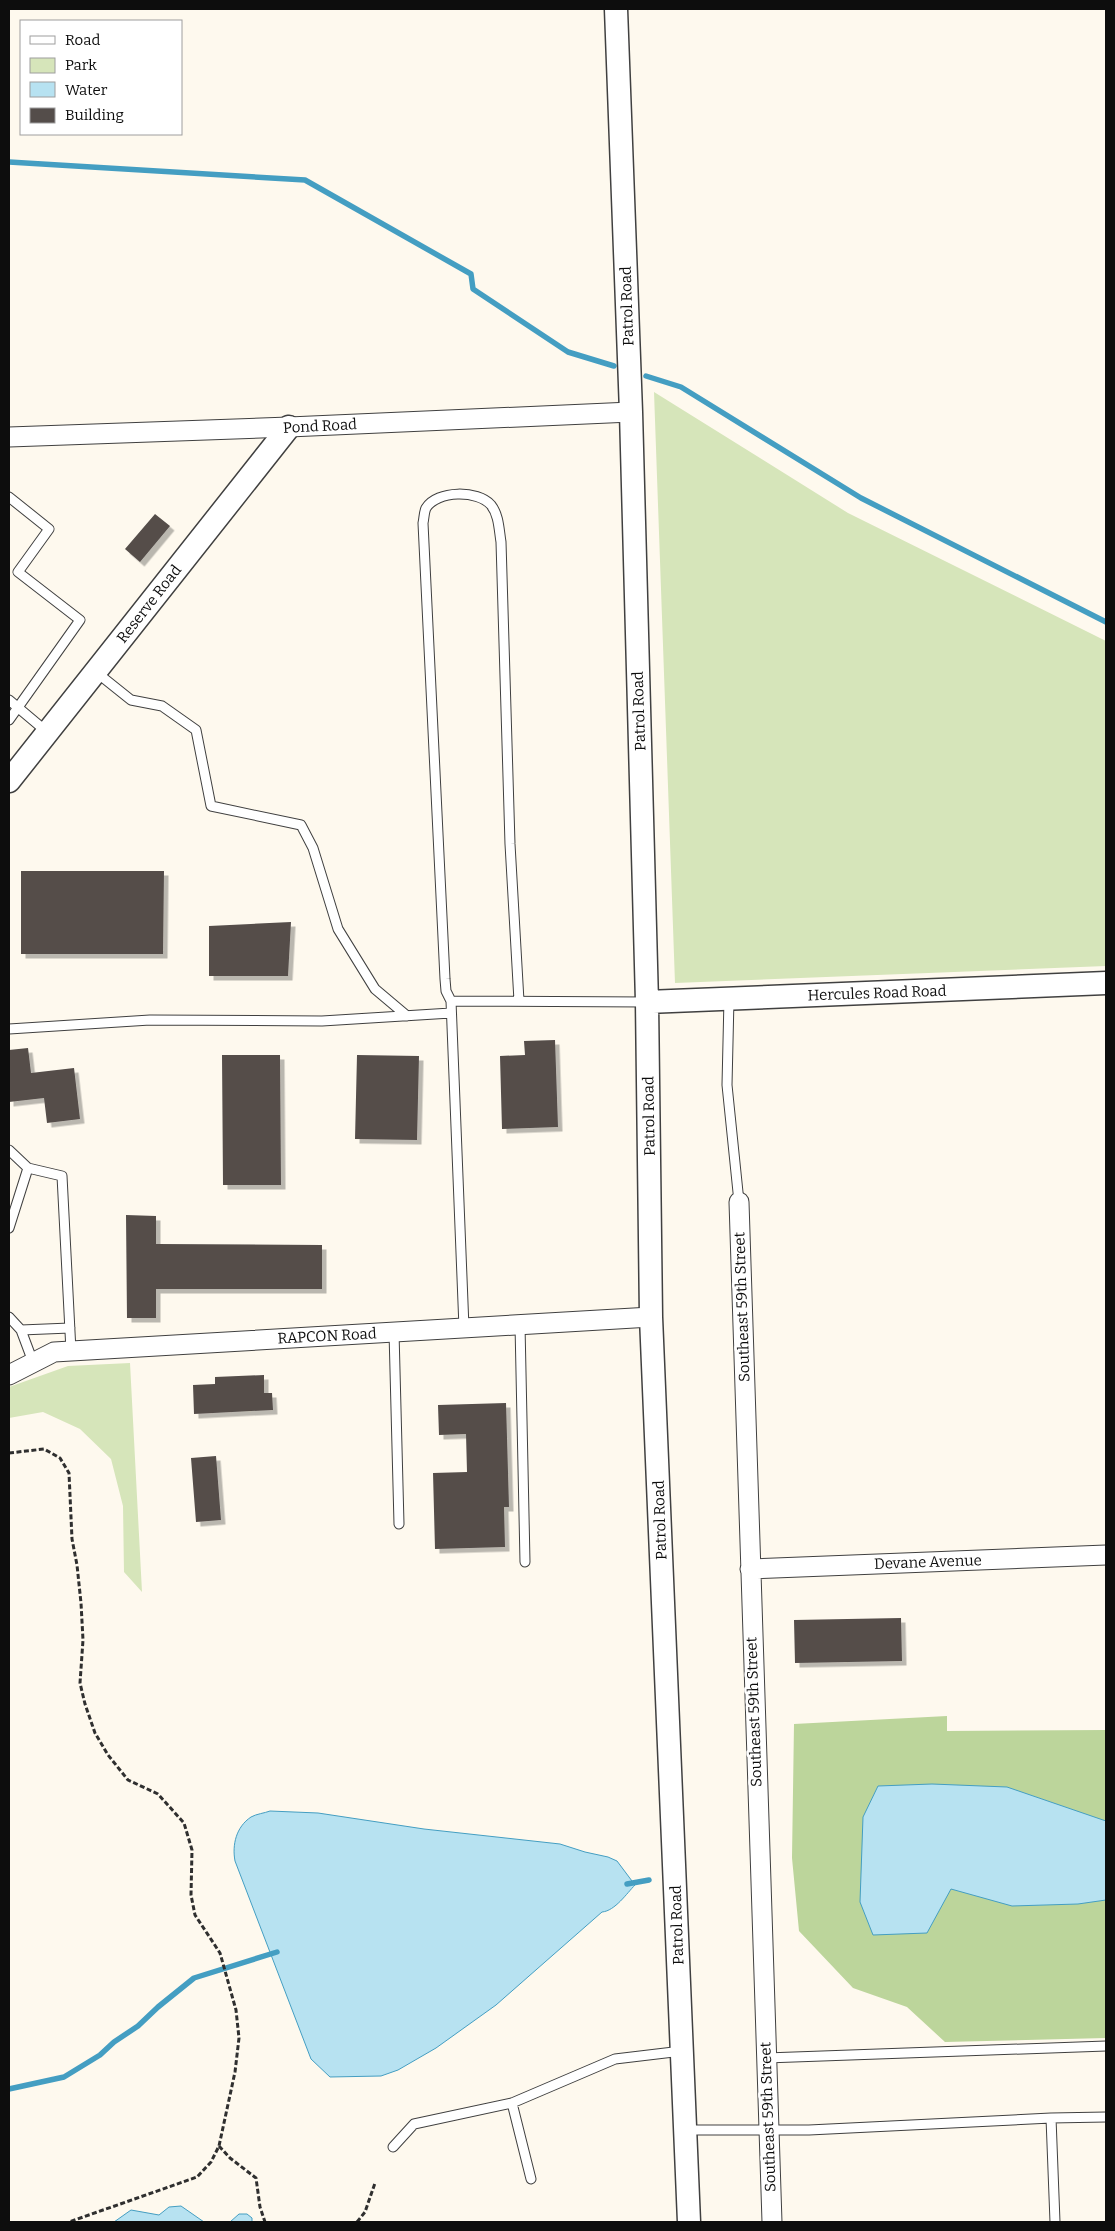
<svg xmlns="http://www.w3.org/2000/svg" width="1115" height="2231" viewBox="0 0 1115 2231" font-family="Bitter,serif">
  <defs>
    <filter id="shadow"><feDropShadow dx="4.5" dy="4.5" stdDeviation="0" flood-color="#0004"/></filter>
  </defs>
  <rect width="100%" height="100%" fill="#fef9ee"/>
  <path fill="#d6e5ba" d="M 654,392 L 848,513 L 1106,641 L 1106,966 L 675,983 Z
    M 130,1363 L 142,1592 L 124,1572 L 123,1506 L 111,1459 L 80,1429 L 43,1412 L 9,1418 L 9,1387 L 68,1366 Z"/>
  <path fill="#bcd59b" d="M 947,1716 L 947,1731 L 1106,1730 L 1106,2038 L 945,2042 L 907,2007 L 853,1988 L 799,1931 L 792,1858 L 794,1724 Z"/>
  <path fill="#b7e2f1" stroke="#449ec2" d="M 932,1784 L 1007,1787 L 1106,1821 L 1106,1900 L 1078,1904 L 1012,1906 L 951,1889 L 927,1933 L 873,1935 L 860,1902 L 863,1817 L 878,1786 Z
    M 270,1811 L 318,1813 L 424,1829 L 560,1844 L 585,1852 L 608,1857 L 617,1861 L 635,1885 C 627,1893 615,1911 602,1912 L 496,2005 L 436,2048 L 398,2070 L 381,2076 L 330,2077 L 311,2059 L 235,1861 C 232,1845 236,1827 251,1817 C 256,1814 265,1813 270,1811 Z
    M 181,2206 L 204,2222 L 114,2222 L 131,2210 L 159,2215 L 169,2207 Z
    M 239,2214 L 247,2214 L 252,2218 L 252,2222 L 230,2222 Z"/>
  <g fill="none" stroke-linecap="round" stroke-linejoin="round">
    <path stroke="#449ec2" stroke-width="5.5" d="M 9,162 L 305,180 L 471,274 L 473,289 L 568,352 L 614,366
      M 646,376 L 681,387 L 861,498 L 1106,622
      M 627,1884 L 649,1880
      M 9,2089 L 64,2077 L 100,2055 L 114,2042 L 138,2026 L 158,2007 L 194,1978 L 277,1952"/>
  </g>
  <path fill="#544d4a" filter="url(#shadow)" d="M 155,514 L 170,526 L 140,562 L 125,549 Z
    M 21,871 L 164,871 L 163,954 L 21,954 Z
    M 291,922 L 288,976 L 209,976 L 209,926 Z
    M 555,1040 L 558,1127 L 502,1129 L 500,1056 L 525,1055 L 524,1041 Z
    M 28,1048 L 31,1073 L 74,1068 L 80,1119 L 47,1123 L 44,1098 L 9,1102 L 9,1050 Z
    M 222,1055 L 280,1055 L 281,1185 L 223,1185 Z
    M 357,1055 L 419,1056 L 417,1140 L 355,1139 Z
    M 126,1215 L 156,1216 L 156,1244 L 322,1245 L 322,1289 L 156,1289 L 156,1318 L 127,1318 Z
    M 264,1375 L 264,1393 L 272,1393 L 273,1410 L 194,1414 L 193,1385 L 215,1384 L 215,1377 Z
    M 506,1403 L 509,1507 L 504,1507 L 505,1547 L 435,1549 L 433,1473 L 467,1472 L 466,1434 L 439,1435 L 438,1405 Z
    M 216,1456 L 221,1520 L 196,1522 L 191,1458 Z
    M 901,1618 L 902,1661 L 795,1663 L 794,1620 Z"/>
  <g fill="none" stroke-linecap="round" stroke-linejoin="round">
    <g stroke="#404040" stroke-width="11">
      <path id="service" d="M 9,497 L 49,529 L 18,572 L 80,620 L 9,720
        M 96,672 L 131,700 L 162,706 L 196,730 L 211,806 L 301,825 L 313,848 L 338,929 L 375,989 L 407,1016
        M 9,700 L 47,732
        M 729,999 L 727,1085 L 739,1202
        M 451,1001 L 446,991 L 445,979 L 423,523 C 424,519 424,512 426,508 C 437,490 478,490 491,505 C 499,515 499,530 501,542 L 510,844 L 519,1001
        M 9,1029 L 150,1020 L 322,1021 L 451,1013
        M 9,1150 L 28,1168 L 62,1176 L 71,1351
        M 9,1228 L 28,1168
        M 9,1317 L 21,1330 L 70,1328
        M 520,1325 L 525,1562
        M 464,1328 L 451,1001 L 646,1002
        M 21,1330 L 33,1362
        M 394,1332 L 399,1524
        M 766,2058 L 1106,2046
        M 512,2103 L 531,2179
        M 1051,2118 L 1106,2117
        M 685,2130 L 809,2130 L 1051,2118 L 1055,2222
        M 393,2147 L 414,2124 L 512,2103 L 615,2059 L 682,2051"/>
    </g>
    <g stroke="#404040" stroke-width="21">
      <path id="minor" d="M 9,437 L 289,427 L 631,412
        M 739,1202 L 772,2222
        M 9,1375 L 54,1352 L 651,1317
        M 750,1569 L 1106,1555"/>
    </g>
    <g stroke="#404040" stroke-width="25">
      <path id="tertiary" d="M 616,9 L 631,412 L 647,1002 L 651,1317 L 689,2222
        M 9,781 L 289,427
        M 647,1002 L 1106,983"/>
    </g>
    <path stroke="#2f2f2f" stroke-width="3" stroke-dasharray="5 2.5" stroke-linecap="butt" d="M 9,1453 L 44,1449 L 60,1458 L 69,1473 L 72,1539 L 77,1565 L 81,1603 L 83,1640 L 80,1683 L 85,1704 L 95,1733 L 108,1755 L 128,1780 L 158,1794 L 184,1823 L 192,1850 L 191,1895 L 195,1915 L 220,1953 L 236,2010 L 239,2038 L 235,2072 L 219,2146 L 211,2162 L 197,2177 L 69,2222
      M 219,2146 L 230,2158 L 256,2178 L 260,2207 L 265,2222
      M 357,2222 L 365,2212 L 375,2183"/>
    <use href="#service" stroke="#fff" stroke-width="9"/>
    <use href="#minor" stroke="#fff" stroke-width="19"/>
    <use href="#tertiary" stroke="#fff" stroke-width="22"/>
  </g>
  <g text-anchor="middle" stroke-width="5" stroke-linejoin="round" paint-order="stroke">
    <g font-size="15" fill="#0d0d0d" stroke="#fff">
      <text transform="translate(627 306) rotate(-92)" y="5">Patrol Road</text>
      <text transform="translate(320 426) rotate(-3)" y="5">Pond Road</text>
      <text transform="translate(149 604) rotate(-52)" y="5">Reserve Road</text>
      <text transform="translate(639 711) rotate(-92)" y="5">Patrol Road</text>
      <text transform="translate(877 993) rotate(-2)" y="5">Hercules Road Road</text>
      <text transform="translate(649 1116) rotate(-91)" y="5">Patrol Road</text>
      <text transform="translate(742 1307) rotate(-92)" y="5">Southeast 59th Street</text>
      <text transform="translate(327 1336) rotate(-3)" y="5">RAPCON Road</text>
      <text transform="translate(660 1520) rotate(-92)" y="5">Patrol Road</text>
      <text transform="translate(928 1562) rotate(-2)" y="5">Devane Avenue</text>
      <text transform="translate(754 1712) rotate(-92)" y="5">Southeast 59th Street</text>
      <text transform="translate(677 1925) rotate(-92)" y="5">Patrol Road</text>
      <text transform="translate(768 2117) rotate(-92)" y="5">Southeast 59th Street</text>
    </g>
  </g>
  <rect width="1115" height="2231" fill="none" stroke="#0d0d0d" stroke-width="20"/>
  <rect x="20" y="20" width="162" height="115" fill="#ffffff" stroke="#9e9e9e"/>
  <rect x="30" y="36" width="25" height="8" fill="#ffffff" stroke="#9e9e9e"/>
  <text x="65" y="45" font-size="15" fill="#0d0d0d">Road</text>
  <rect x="30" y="58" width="25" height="15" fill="#d6e5ba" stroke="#9e9e9e"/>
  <text x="65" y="70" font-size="15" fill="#0d0d0d">Park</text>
  <rect x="30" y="82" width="25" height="15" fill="#b7e2f1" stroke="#9e9e9e"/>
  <text x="65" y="95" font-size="15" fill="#0d0d0d">Water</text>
  <rect x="30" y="108" width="25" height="15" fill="#544d4a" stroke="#9e9e9e"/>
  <text x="65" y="120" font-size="15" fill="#0d0d0d">Building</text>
</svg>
